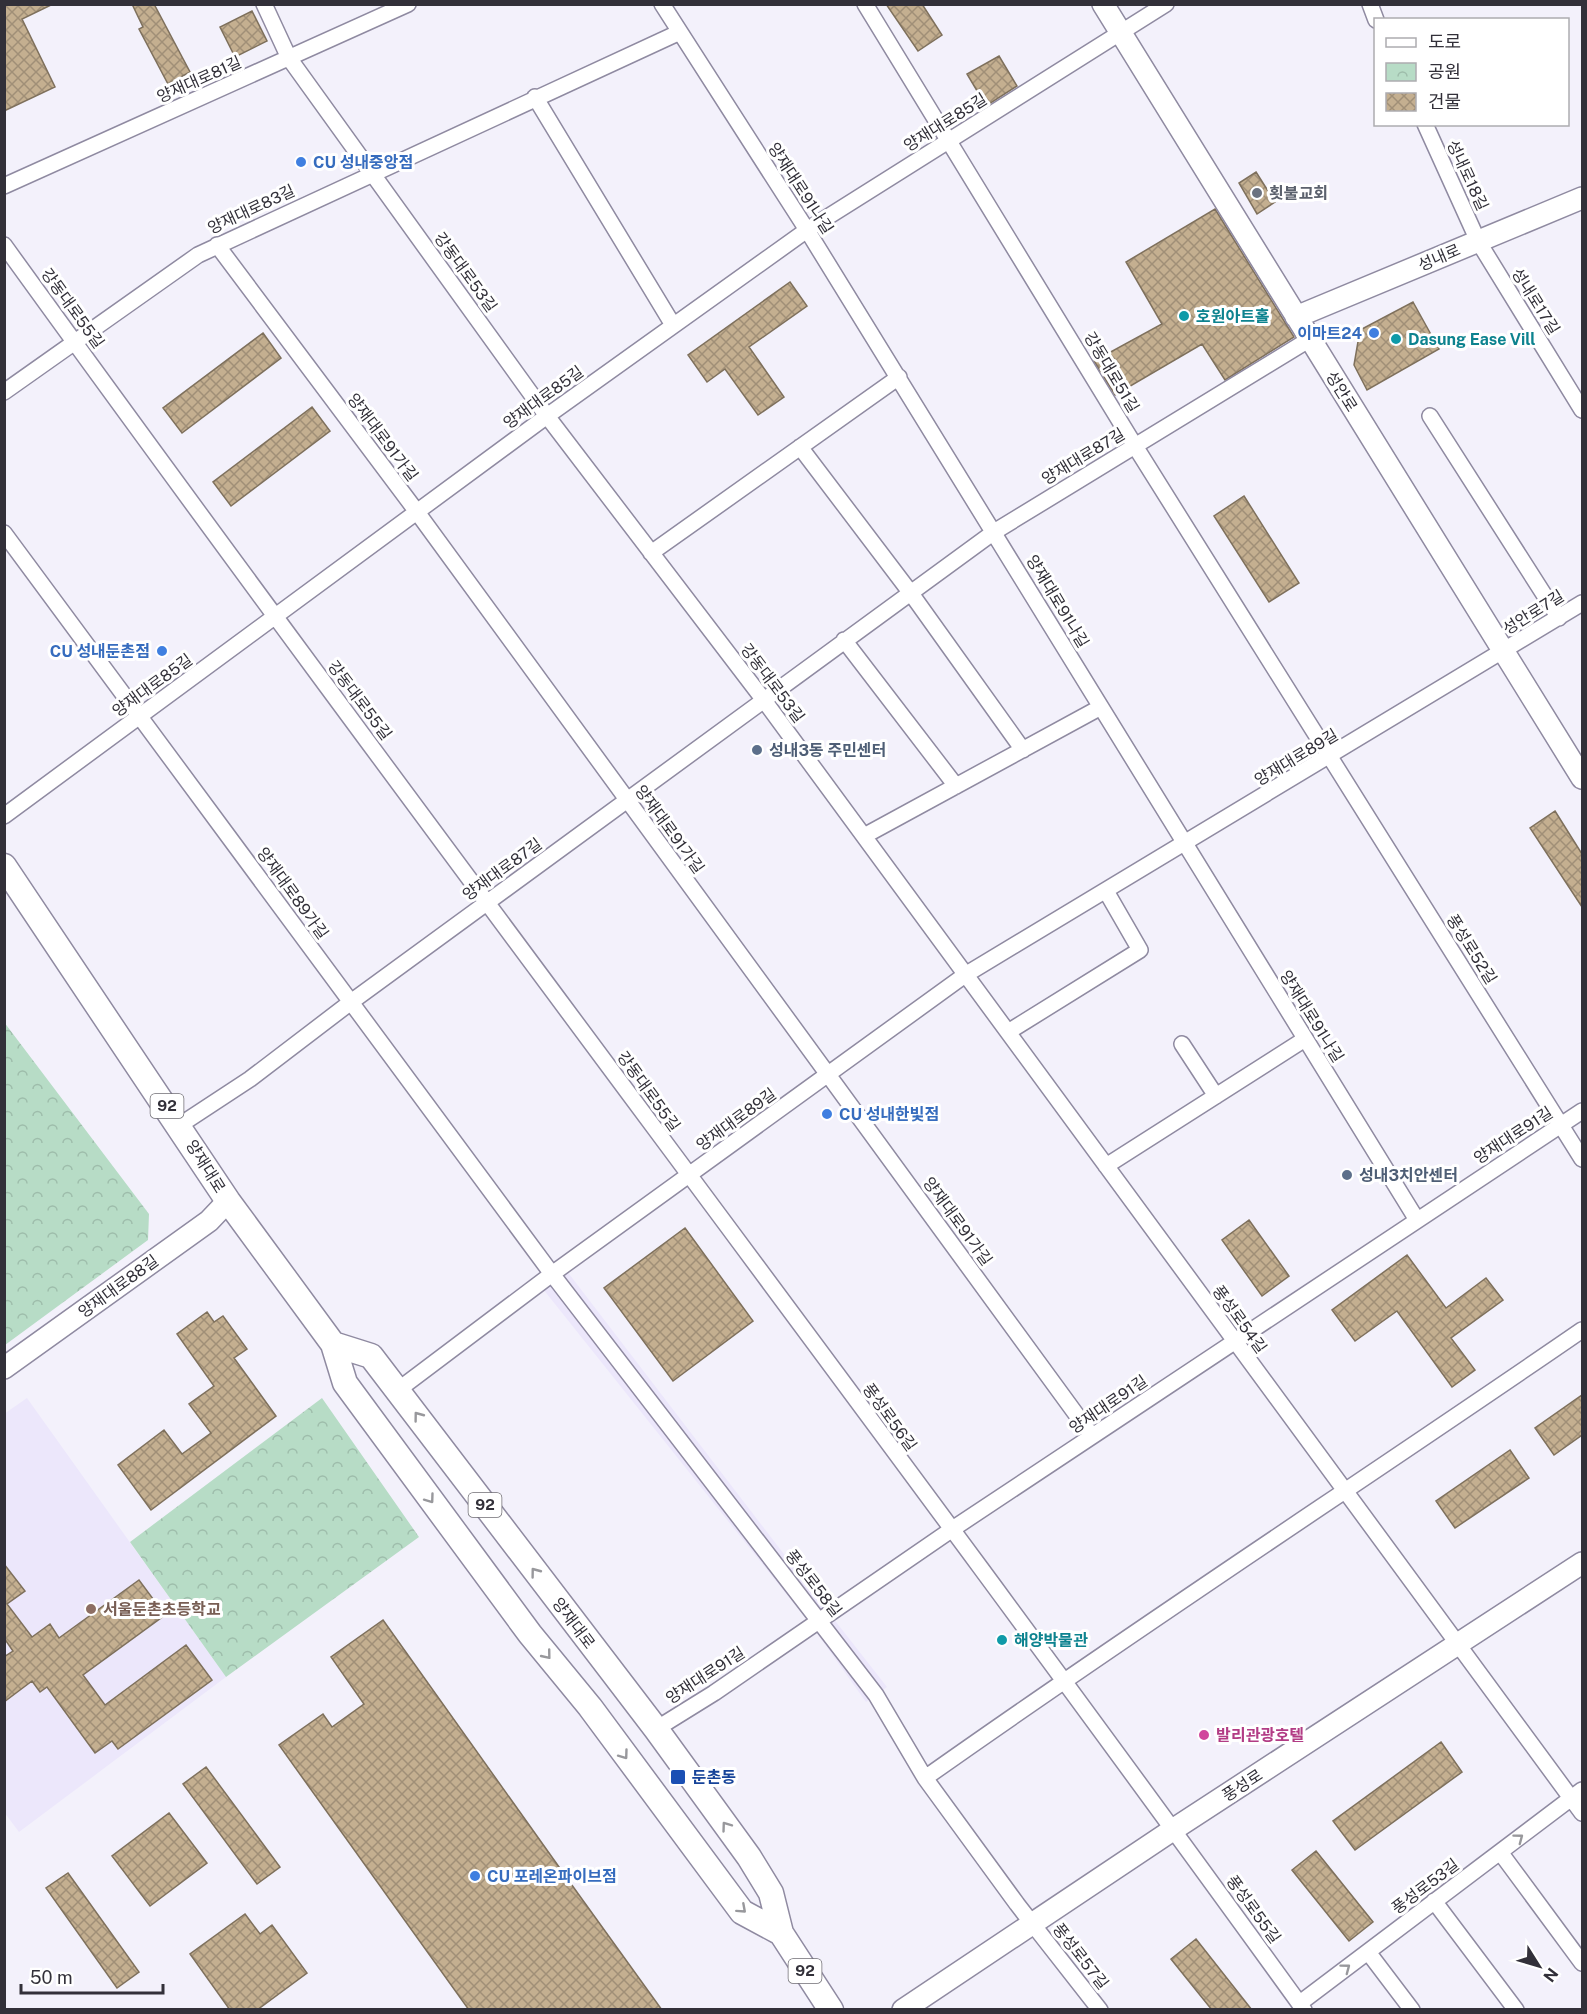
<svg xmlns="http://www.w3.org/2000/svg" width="1587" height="2014" viewBox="0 0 1587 2014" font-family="'Public Sans','Noto Sans KR',sans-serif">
  <defs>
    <pattern id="park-crowns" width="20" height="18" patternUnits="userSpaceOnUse" patternTransform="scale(1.5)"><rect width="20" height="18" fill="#b7dcc6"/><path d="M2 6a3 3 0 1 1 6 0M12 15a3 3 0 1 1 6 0" fill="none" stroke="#9ebdab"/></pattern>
    <pattern id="building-cross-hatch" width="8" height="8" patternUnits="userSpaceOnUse" patternTransform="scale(1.5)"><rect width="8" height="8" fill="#c4af90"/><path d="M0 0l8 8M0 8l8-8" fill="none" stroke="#a08f77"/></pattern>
  </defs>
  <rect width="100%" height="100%" fill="#f3f1fb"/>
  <path fill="#ece7fb" d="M 563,1266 L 829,1613 L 887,1687 L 866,1702 L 811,1625 L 539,1284 Z
    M 27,1398 L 226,1677 L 19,1832 L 4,1812 L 4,1414 Z"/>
  <path fill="url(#park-crowns)" d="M 4,1022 L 149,1214 L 148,1240 L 5,1345 Z
    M 322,1398 L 419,1537 L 226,1677 L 130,1542 Z"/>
  <path fill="url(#building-cross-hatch)" stroke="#7e705c" stroke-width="1.5" d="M 4,4 L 53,4 L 22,19 L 55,87 L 4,111 Z
    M 132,4 L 154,4 L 190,72 L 168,84 L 139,29 L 143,27 Z
    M 886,4 L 922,4 L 942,35 L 918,51 Z
    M 252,11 L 267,41 L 235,57 L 220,27 Z
    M 999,56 L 1017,86 L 986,106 L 967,74 Z
    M 1256,172 L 1275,202 L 1257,214 L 1239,183 Z
    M 1215,209 L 1294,337 L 1225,380 L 1202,344 L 1115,395 L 1094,361 L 1162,324 L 1126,262 Z
    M 790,282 L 807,306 L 749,347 L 784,397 L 758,415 L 725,369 L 707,382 L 688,355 Z
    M 1413,302 L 1439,349 L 1367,390 L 1354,365 L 1360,330 Z
    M 263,333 L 281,358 L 182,433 L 163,408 Z
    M 312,407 L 330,431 L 231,506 L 213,482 Z
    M 1244,496 L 1299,583 L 1269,602 L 1214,516 Z
    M 1555,811 L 1582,854 L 1582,907 L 1530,828 Z
    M 1249,1220 L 1289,1276 L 1262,1296 L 1222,1240 Z
    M 685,1228 L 753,1321 L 673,1381 L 604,1288 Z
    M 1407,1255 L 1446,1308 L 1486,1278 L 1503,1300 L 1451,1338 L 1475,1370 L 1452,1387 L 1397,1311 L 1355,1341 L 1332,1310 Z
    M 207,1312 L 214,1322 L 223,1316 L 247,1349 L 234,1358 L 276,1416 L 151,1510 L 118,1465 L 164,1430 L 182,1454 L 211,1433 L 189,1404 L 214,1386 L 177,1334 Z
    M 1582,1395 L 1582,1435 L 1554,1455 L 1535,1428 Z
    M 1510,1450 L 1529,1478 L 1455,1528 L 1436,1501 Z
    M 4,1564 L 25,1591 L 7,1604 L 32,1637 L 50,1624 L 59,1638 L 139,1580 L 165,1615 L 83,1675 L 105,1705 L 186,1645 L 212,1680 L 118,1749 L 112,1741 L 95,1753 L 47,1687 L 40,1692 L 32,1681 L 4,1702 L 4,1657 L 13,1651 L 4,1638 Z
    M 383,1620 L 574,1888 L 662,2010 L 469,2010 L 279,1745 L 323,1714 L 332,1727 L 364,1704 L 331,1657 Z
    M 1441,1742 L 1462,1772 L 1355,1850 L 1333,1821 Z
    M 206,1767 L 280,1867 L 257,1884 L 183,1784 Z
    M 169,1813 L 207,1863 L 150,1906 L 112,1856 Z
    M 1316,1851 L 1373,1922 L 1349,1941 L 1292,1870 Z
    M 68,1873 L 139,1972 L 117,1988 L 46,1888 Z
    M 245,1914 L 260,1934 L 272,1925 L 307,1973 L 257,2010 L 230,2010 L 190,1954 Z
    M 1196,1939 L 1252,2010 L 1212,2010 L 1171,1959 Z"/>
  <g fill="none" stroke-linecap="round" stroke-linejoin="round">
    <g stroke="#8f8aa1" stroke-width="18">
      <path id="street" d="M 264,4 L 289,58 L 547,416 L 763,699 L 1582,1813
        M 662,4 L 807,230 L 1417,1220
        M 865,4 L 1135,446 L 1582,1159
        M 1370,4 L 1376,20
        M 535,97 L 673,325
        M 1425,124 L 1478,241 L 1582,410
        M 4,186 L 408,4
        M 4,245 C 432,837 876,1418 1304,2010
        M 217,245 L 417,512 L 1092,1436
        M 4,392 L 198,255 L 680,32
        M 1430,416 L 1559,618
        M 800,447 L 910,592 L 1023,750
        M 4,533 L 552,1274 L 876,1695 L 925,1778 L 1017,1904 L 1100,2010
        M 651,553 L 899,377
        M 844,640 L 956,786
        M 4,816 L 547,416 L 807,230 L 1166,4
        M 864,836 L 1101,707
        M 1008,1032 L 1140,950 L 1106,891
        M 1182,1044 L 1216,1096
        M 180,1125 L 250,1079 L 351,1002 L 994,532 L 1310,339
        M 1106,1166 L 1305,1039
        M 398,1390 L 552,1274 L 965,975 L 1582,603
        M 656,1729 L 714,1693 L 951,1530 L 1582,1111
        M 925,1778 C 1141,1625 1364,1480 1582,1330
        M 1500,1852 L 1582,1963
        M 1434,1901 L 1516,2010
        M 1368,1952 L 1412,2010
        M 1300,2003 L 1582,1790"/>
    </g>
    <g stroke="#8f8aa1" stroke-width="24">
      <path id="secondary" d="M 1103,4 L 1582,778
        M 1296,317 L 1582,198
        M 4,1368 L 209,1221 L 228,1201
        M 903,2010 L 1174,1829 L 1582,1563"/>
    </g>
    <g stroke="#8f8aa1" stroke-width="27">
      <path id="primary" d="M 4,866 L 228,1201 L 333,1344 L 345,1383 L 530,1634 L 590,1707 L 742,1912 L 781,1933
        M 333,1344 L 371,1356 L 656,1729 L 749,1857 L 771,1893 L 781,1933 L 831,2010"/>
    </g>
    <use href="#street" stroke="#fff" stroke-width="15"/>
    <use href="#secondary" stroke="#fff" stroke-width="21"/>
    <use href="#primary" stroke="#fff" stroke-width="24"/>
  </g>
  <defs><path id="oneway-chevron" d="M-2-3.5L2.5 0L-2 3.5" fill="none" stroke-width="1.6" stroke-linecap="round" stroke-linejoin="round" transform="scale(1.5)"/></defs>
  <g stroke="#98989c">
    <use href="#oneway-chevron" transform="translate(418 1416) rotate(-127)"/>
    <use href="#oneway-chevron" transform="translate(430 1499) rotate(54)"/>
    <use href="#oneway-chevron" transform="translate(535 1572) rotate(-127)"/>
    <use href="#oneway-chevron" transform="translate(547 1655) rotate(51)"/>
    <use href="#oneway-chevron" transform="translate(624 1755) rotate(54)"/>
    <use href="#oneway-chevron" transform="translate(726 1826) rotate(-126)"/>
    <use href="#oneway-chevron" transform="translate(1519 1838) rotate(-37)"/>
    <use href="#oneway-chevron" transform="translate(742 1909) rotate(42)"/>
    <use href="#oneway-chevron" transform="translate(1346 1968) rotate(-37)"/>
  </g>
  <g fill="#3f7fe0" stroke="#fff" stroke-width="2">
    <circle cx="301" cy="162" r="6"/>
    <circle cx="1374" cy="333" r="6"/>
    <circle cx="162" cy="651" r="6"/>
    <circle cx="827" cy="1114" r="6"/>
    <circle cx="475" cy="1876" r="6"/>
  </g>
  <circle fill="#6b7280" stroke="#fff" stroke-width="2" cx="1257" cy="193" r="6"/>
  <g fill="#0f9aa8" stroke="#fff" stroke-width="2">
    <circle cx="1184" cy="316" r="6"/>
    <circle cx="1396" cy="339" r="6"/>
    <circle cx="1002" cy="1640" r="6"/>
  </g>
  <g fill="#5c6f8a" stroke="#fff" stroke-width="2">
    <circle cx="757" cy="750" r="6"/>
    <circle cx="1347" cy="1175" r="6"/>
  </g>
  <circle fill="#8d6e63" stroke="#fff" stroke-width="2" cx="91" cy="1609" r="6"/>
  <circle fill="#d1479c" stroke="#fff" stroke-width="2" cx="1204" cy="1735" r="6"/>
  <rect fill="#1a4fb4" stroke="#fff" stroke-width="2" x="670" y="1769" width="16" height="16" rx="3"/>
  <g text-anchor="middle" stroke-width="6" stroke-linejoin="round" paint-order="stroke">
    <g fill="#fff" stroke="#706e74" stroke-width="1.5">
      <rect x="150.5" y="1094" width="33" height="24" rx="4.5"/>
      <rect x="468.5" y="1493" width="33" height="24" rx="4.5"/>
      <rect x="788.5" y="1959" width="33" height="24" rx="4.5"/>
    </g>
    <g font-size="15" font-weight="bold" fill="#323039">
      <text x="167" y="1111">92</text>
      <text x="485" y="1510">92</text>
      <text x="805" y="1976">92</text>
    </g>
    <g font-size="16" fill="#323039" stroke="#fff">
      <text transform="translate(199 79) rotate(-24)" y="6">양재대로81길</text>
      <text transform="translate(945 122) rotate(-32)" y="6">양재대로85길</text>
      <text transform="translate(1468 175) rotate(65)" y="6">성내로18길</text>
      <text transform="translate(801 188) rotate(57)" y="6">양재대로91나길</text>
      <text transform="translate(251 209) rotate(-25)" y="6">양재대로83길</text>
      <text transform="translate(1439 257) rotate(-23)" y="6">성내로</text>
      <text transform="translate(466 272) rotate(54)" y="6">강동대로53길</text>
      <text transform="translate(1536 301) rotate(58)" y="6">성내로17길</text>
      <text transform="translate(73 308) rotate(54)" y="6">강동대로55길</text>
      <text transform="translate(1112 372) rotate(59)" y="6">강동대로51길</text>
      <text transform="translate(1342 391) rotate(58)" y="6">성안로</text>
      <text transform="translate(543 397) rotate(-36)" y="6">양재대로85길</text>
      <text transform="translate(383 437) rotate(53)" y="6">양재대로91가길</text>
      <text transform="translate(1083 456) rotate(-31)" y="6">양재대로87길</text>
      <text transform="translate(1058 601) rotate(59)" y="6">양재대로91나길</text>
      <text transform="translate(1533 612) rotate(-32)" y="6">성안로7길</text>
      <text transform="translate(773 683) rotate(53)" y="6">강동대로53길</text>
      <text transform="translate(152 685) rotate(-36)" y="6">양재대로85길</text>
      <text transform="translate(360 700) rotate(53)" y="6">강동대로55길</text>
      <text transform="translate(1296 757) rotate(-31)" y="6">양재대로89길</text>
      <text transform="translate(670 829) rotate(54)" y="6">양재대로91가길</text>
      <text transform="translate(502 869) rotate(-36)" y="6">양재대로87길</text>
      <text transform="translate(293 893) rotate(54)" y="6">양재대로89가길</text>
      <text transform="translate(1472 949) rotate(58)" y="6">풍성로52길</text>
      <text transform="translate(1312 1016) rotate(58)" y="6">양재대로91나길</text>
      <text transform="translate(649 1091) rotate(54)" y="6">강동대로55길</text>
      <text transform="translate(736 1119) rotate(-36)" y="6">양재대로89길</text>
      <text transform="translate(1513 1135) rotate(-33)" y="6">양재대로91길</text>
      <text transform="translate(206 1166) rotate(58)" y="6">양재대로</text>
      <text transform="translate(958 1221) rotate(54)" y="6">양재대로91가길</text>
      <text transform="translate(118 1286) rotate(-36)" y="6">양재대로88길</text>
      <text transform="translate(1240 1319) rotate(54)" y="6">풍성로54길</text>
      <text transform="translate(1108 1404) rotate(-34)" y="6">양재대로91길</text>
      <text transform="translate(890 1417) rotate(54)" y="6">풍성로56길</text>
      <text transform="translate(814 1583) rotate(52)" y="6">풍성로58길</text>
      <text transform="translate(574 1623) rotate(53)" y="6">양재대로</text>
      <text transform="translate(705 1675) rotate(-33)" y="6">양재대로91길</text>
      <text transform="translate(1242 1785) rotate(-33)" y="6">풍성로</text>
      <text transform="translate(1425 1886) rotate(-37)" y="6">풍성로53길</text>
      <text transform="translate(1254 1909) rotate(54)" y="6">풍성로55길</text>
      <text transform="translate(1081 1956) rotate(52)" y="6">풍성로57길</text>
    </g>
    <g font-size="16" font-weight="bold" fill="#366cbe" stroke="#fff" text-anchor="start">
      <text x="313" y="168">CU 성내중앙점</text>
      <text x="1362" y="339" text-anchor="end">이마트24</text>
      <text x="150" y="657" text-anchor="end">CU 성내둔촌점</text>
      <text x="839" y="1120">CU 성내한빛점</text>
      <text x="487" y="1882">CU 포레온파이브점</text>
    </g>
    <g font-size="16" font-weight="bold" fill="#5b616d" stroke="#fff" text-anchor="start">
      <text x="1269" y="199">횟불교회</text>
    </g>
    <g font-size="16" font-weight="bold" fill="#0d838f" stroke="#fff" text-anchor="start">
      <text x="1196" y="322">호원아트홀</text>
      <text x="1408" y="345">Dasung Ease Vill</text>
      <text x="1014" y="1646">해양박물관</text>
    </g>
    <g font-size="16" font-weight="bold" fill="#4e5e75" stroke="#fff" text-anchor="start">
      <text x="769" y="756">성내3동 주민센터</text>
      <text x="1359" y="1181">성내3치안센터</text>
    </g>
    <g font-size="16" font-weight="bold" fill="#785e54" stroke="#fff" text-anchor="start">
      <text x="103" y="1615">서울둔촌초등학교</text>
    </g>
    <g font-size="16" font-weight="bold" fill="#b23c85" stroke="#fff" text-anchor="start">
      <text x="1216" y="1741">발리관광호텔</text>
    </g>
    <g font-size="16" font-weight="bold" fill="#164399" stroke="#fff" text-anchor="start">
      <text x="692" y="1783">둔촌동</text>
    </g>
  </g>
  <rect width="1587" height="2014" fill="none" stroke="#323039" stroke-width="12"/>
  <rect x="1374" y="18" width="195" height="108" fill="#ffffff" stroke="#adacb0" stroke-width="1.5"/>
  <rect x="1386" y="38" width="30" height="9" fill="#ffffff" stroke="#adacb0" stroke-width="1.5"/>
  <text x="1428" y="48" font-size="18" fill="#323039">도로</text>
  <rect x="1386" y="63" width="30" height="18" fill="url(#park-crowns)" stroke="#adacb0" stroke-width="1.5"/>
  <text x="1428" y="78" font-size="18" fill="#323039">공원</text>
  <rect x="1386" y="93" width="30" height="18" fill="url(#building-cross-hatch)" stroke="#adacb0" stroke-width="1.5"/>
  <text x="1428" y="108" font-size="18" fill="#323039">건물</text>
  <g transform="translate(1539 1966) rotate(127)" stroke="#ffffff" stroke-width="4.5" paint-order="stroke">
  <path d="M0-4.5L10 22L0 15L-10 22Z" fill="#323039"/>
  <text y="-9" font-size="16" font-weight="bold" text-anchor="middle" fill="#323039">N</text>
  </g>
  <path d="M21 1984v9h142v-9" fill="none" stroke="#323039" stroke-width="3"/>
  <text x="30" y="1984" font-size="18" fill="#323039" stroke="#ffffff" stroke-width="4.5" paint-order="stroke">50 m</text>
</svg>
